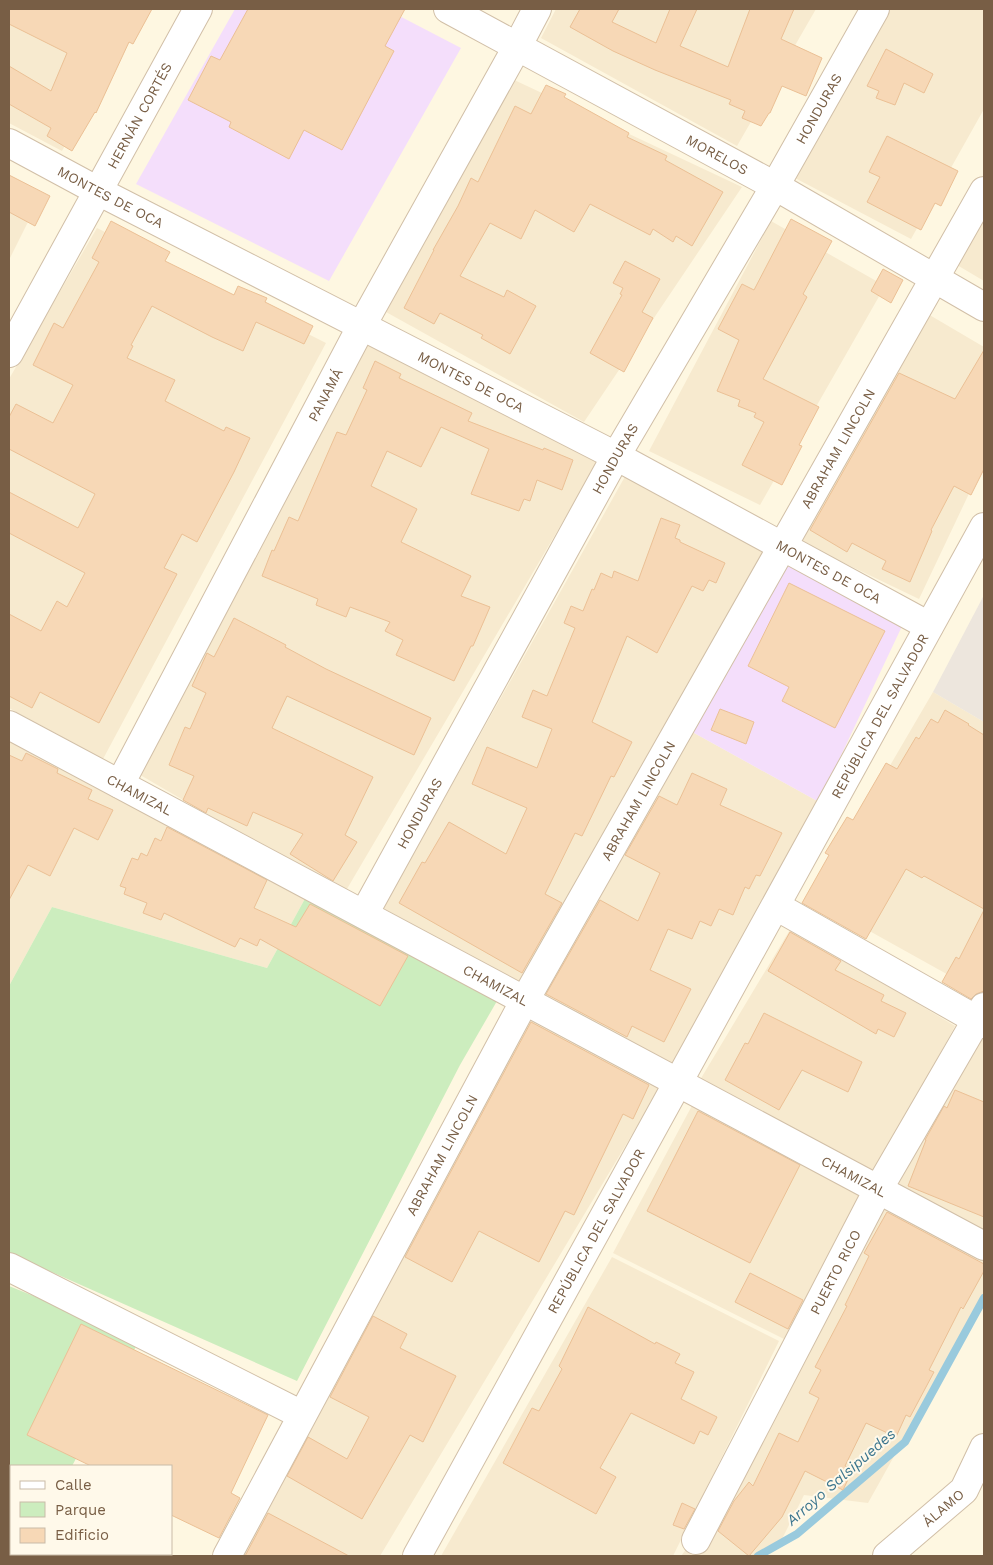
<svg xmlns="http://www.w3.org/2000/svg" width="993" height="1565" viewBox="0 0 993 1565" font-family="'Work Sans',sans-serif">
  <rect width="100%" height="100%" fill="#fef7e1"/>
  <path fill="#f7eacf" d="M 9,9 L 137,9 L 62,151 L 9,123 Z
    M 556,9 L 816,9 L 737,146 L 541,38 Z
    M 888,9 L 984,9 L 984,109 L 911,239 L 795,178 Z
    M 510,78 L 742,187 L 584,422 L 386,312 Z
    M 9,183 L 39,200 L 9,260 Z
    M 984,206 L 984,281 L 952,262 Z
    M 771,221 L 885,286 L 760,505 L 649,451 Z
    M 97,228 L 326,343 L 103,759 L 9,708 L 9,379 Z
    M 916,307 L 984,347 L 984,462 L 919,599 L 794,539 Z
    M 359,327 L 599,460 L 344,894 L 130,769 Z
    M 627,473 L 773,555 L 529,990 L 383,908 Z
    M 933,692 L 984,722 L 984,982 L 979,992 L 812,899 Z
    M 685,728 L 819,802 L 668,1071 L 534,1002 Z
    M 9,735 L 307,895 L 267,968 L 52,907 L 9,986 Z
    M 791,928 L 955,1026 L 875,1174 L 700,1080 Z
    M 521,1007 L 664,1081 L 380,1556 L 234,1556 Z
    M 974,1032 L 984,1038 L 984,1234 L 887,1182 Z
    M 695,1100 L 865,1189 L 790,1342 L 613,1253 Z
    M 880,1204 L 984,1260 L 984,1295 L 868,1503 L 804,1495 L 780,1543 L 762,1556 L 681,1556 L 690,1544 Z
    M 612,1257 L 779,1341 L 673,1556 L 441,1556 Z"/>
  <path fill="#ede6dd" d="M 984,595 L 984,722 L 933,692 Z"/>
  <path fill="#f4defb" d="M 235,9 L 386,9 L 461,48 L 329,281 L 136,184 Z
    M 786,563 L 904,622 L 819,802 L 685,728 Z"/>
  <path fill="#ccedbe" d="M 307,895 L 497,1001 L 460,1065 L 297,1381 L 9,1253 L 9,986 L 52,907 L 267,968 Z
    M 9,1286 L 140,1339 L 72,1466 L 11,1466 L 11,1554 L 25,1554 L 23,1556 L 9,1556 Z"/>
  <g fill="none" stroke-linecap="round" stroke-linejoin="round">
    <path stroke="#99cadd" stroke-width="8" d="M 758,1556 L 797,1534 L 905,1442 L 984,1298"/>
  </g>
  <path fill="#f7d8b6" stroke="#ebc095" d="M 9,9 L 152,9 L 133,44 L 129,42 L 96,113 L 95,112 L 72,151 L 47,136 L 51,128 L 9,104 L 9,66 L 51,91 L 67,53 L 9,24 Z
    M 248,9 L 405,9 L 385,46 L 394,51 L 342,150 L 304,130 L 289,159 L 229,127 L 231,122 L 188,100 L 211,56 L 220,60 Z
    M 580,9 L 619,9 L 612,22 L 656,43 L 670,9 L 697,9 L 680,46 L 728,67 L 750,9 L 794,9 L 781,39 L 822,58 L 806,96 L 782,86 L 770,113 L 769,113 L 761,126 L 742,118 L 745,111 L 729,104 L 731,100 L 655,70 L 613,51 L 570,27 Z
    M 886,49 L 933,74 L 924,93 L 904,83 L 895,105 L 876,98 L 879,91 L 867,86 Z
    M 546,85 L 566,94 L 564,97 L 629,133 L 627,137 L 667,156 L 665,160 L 723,192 L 692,246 L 676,236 L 673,242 L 653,229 L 650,235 L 590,204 L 574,232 L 535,210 L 521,239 L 490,223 L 460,276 L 504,297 L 507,290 L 536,306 L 510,354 L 481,338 L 483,335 L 440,313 L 434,324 L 404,308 L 434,250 L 433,250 L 458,206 L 471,178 L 478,182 L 515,106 L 531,114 Z
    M 887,136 L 958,171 L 941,206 L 935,203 L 921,230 L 867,202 L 880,177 L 869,172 Z
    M 9,175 L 50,196 L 35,226 L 9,212 Z
    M 791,219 L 832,241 L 803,294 L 807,297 L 763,379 L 819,407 L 799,445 L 802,446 L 782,485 L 742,465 L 764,422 L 754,417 L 756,413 L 738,406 L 740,400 L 717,391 L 739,340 L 718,329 L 742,284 L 754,290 Z
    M 111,221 L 170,252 L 165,261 L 234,295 L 238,286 L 267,298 L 265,302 L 313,326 L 304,344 L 256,322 L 243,351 L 212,337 L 152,306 L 131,345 L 133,346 L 127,358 L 175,380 L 165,401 L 224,431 L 226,427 L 250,438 L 234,472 L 197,542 L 182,534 L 164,568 L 177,574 L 99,723 L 40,692 L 32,708 L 9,696 L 9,614 L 41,631 L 57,601 L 67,607 L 85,573 L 9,533 L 9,492 L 78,528 L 95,494 L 9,449 L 9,417 L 16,404 L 53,423 L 73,385 L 33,365 L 54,323 L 63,328 L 99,262 L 92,258 Z
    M 625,261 L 660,279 L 642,312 L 653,318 L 624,372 L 590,353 L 622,295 L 620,294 L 623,288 L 613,283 Z
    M 883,269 L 903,280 L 891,303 L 871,291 Z
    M 984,350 L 984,469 L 971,495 L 954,486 L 931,530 L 932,531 L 910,582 L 882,569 L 886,561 L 852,543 L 847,552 L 810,530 L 899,373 L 955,399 Z
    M 375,361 L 401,374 L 399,378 L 472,413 L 468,421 L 543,450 L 544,448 L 573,460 L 562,490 L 537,480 L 530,501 L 524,499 L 519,511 L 471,494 L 489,449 L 441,427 L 421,467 L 387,451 L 371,486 L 417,509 L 401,542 L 471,576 L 461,596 L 490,607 L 473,646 L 471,646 L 454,681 L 396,655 L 403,640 L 385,631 L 390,622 L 350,607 L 346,617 L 316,605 L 318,599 L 262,576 L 272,550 L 274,551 L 289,517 L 298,521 L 337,432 L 346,435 L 367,390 L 363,388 Z
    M 661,518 L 680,525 L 675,538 L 680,540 L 680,542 L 725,563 L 716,583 L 709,580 L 703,591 L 692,586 L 657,653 L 627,636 L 592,722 L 632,742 L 614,777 L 611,776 L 582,836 L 575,833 L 545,894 L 562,903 L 522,973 L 399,903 L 422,862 L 425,863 L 449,822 L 506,854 L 527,808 L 472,784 L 487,747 L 537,768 L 552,729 L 522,717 L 533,690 L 547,696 L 575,628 L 564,623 L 571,606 L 583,611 L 592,589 L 594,590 L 601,573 L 612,578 L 614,571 L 638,581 Z
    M 789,583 L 885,631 L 835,728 L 782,701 L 789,687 L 748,666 Z
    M 234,618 L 286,645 L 285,647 L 326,669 L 431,718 L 414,755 L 287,696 L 272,728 L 373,777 L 345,835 L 357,842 L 333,881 L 290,854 L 303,834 L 253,812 L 247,826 L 208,808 L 206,813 L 183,800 L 194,776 L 169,765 L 185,727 L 190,729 L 206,693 L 192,686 L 207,653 L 214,657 Z
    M 720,709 L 754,722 L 746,744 L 711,730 Z
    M 945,710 L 969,724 L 968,725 L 984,735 L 984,909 L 924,876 L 922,878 L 906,869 L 866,939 L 802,903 L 829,855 L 825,853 L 847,817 L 853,820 L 886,763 L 897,769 L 916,737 L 919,739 L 931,719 L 938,723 Z
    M 26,753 L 58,769 L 57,773 L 92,790 L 88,799 L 113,810 L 98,840 L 74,828 L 50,876 L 28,865 L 9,900 L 9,755 L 22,761 Z
    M 692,773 L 727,789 L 720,805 L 782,833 L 760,876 L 756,875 L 749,889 L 745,887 L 733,915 L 719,909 L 711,926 L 700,921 L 692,939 L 668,929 L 650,970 L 691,989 L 664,1042 L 632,1026 L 627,1037 L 546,994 L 600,900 L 638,921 L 660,873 L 625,855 L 659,796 L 677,805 Z
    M 167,827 L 267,880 L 254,908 L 296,927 L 310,904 L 408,956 L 380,1006 L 260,939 L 257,946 L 240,938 L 235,947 L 164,913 L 161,920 L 143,913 L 147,903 L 124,894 L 126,888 L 120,886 L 132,858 L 138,860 L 141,853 L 147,856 L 155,838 L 161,841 Z
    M 984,910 L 984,991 L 976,994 L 971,999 L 942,982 L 956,957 L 959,959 Z
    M 790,932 L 841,961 L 835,970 L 884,995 L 881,1001 L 906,1013 L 894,1037 L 878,1029 L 876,1034 L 768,971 Z
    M 764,1013 L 862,1062 L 848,1092 L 802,1070 L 779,1110 L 725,1080 L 745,1043 L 748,1044 Z
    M 531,1022 L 649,1085 L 633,1119 L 623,1114 L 574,1215 L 565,1211 L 539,1262 L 479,1231 L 452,1282 L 405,1257 Z
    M 955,1090 L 984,1102 L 984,1217 L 908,1186 L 926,1140 L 925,1140 L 944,1106 L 947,1108 Z
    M 698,1111 L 800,1165 L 750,1263 L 647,1211 Z
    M 887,1212 L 984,1264 L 984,1271 L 963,1309 L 961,1307 L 929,1370 L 934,1372 L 910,1417 L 906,1415 L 896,1437 L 866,1423 L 845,1466 L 853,1469 L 843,1490 L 805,1471 L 782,1517 L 749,1556 L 718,1531 L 734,1501 L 749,1482 L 753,1486 L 779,1433 L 798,1442 L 819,1398 L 809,1393 L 821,1370 L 815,1367 L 847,1306 L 845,1305 L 869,1256 L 864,1253 Z
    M 750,1273 L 803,1300 L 788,1329 L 735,1302 Z
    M 588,1307 L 655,1344 L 656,1342 L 680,1354 L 675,1363 L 694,1372 L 681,1399 L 717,1417 L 708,1435 L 700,1431 L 694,1444 L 631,1413 L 600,1468 L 616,1477 L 596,1514 L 503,1463 L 532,1408 L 539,1411 L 562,1369 L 559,1366 Z
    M 373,1316 L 407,1334 L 400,1348 L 456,1376 L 423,1442 L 410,1435 L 362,1519 L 287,1476 L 308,1437 L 347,1459 L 369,1417 L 330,1397 Z
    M 81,1324 L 268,1415 L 231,1493 L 240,1498 L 219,1538 L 171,1515 L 171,1466 L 91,1466 L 27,1435 Z
    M 682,1503 L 695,1509 L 684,1529 L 673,1525 Z
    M 268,1513 L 349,1556 L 245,1556 Z"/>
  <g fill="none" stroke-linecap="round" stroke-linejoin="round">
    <g stroke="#d1bfa7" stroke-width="30">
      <g id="minor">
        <path id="s1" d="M 448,9 L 775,186 L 984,307"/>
        <path id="s2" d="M 9,143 L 98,191 L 616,456 L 929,626"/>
        <path id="s3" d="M 9,353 L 198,9"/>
        <path id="s4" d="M 9,725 L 984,1246"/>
        <path id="s5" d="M 120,784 L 361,327 L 517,47 L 537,9"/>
        <path d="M 776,906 L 984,1024"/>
        <path id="s6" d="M 364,914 L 616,456 L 775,186 L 875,9"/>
        <path d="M 9,1267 L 302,1415"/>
        <path id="s7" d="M 696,1540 L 879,1188 L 984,1007"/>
        <path id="s8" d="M 227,1556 L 525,1000 L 984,191"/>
        <path id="s9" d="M 417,1556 L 984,527"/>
        <path id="s10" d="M 887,1556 L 964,1490 L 984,1448"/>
      </g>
    </g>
    <use href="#minor" stroke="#fff" stroke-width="28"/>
  </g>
  <g text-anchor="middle" stroke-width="4" stroke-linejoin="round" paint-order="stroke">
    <g font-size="14" fill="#785e45" stroke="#fff9ea">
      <text dy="5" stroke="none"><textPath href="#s6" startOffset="925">HONDURAS</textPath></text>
      <text dy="5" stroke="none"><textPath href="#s3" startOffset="271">HERNÁN CORTÉS</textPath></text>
      <text dy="5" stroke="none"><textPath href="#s1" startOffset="306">MORELOS</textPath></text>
      <text dy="5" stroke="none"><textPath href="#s2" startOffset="115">MONTES DE OCA</textPath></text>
      <text dy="5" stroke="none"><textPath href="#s2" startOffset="520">MONTES DE OCA</textPath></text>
      <text dy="5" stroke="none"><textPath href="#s5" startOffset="440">PANAMÁ</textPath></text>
      <text dy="5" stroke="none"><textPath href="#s8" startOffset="1265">ABRAHAM LINCOLN</textPath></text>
      <text dy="5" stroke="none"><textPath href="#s6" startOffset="520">HONDURAS</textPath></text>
      <text dy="5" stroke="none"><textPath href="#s2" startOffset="925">MONTES DE OCA</textPath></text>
      <text dy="5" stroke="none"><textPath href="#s9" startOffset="959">REPÚBLICA DEL SALVADOR</textPath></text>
      <text dy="5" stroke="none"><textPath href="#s4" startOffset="148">CHAMIZAL</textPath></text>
      <text dy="5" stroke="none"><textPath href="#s8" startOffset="860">ABRAHAM LINCOLN</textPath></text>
      <text dy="5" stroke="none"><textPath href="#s6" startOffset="115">HONDURAS</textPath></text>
      <text dy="5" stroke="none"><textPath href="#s4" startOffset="552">CHAMIZAL</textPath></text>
      <text dy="5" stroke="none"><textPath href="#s8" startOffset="455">ABRAHAM LINCOLN</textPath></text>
      <text dy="5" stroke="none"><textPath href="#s4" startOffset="958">CHAMIZAL</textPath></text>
      <text dy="5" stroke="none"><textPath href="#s9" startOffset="371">REPÚBLICA DEL SALVADOR</textPath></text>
      <text dy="5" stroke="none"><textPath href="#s7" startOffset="302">PUERTO RICO</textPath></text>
      <text dy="5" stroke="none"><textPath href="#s10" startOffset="74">ÁLAMO</textPath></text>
    </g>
    <g font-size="15" font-style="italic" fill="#3c768e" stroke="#fff9ea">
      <text transform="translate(841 1477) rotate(-41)" y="5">Arroyo Salsipuedes</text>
    </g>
  </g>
  <rect width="993" height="1565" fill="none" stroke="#785e45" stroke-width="20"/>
  <rect x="10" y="1465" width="162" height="90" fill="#fff9ea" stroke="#c9bba8"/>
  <rect x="20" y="1481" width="25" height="8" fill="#ffffff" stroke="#c9bba8"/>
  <text x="55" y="1490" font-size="15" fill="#785e45">Calle</text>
  <rect x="20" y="1502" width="25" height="15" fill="#ccedbe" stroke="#c9bba8"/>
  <text x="55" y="1515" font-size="15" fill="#785e45">Parque</text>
  <rect x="20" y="1528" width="25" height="15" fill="#f7d8b6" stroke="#c9bba8"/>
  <text x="55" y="1540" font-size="15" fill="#785e45">Edificio</text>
</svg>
